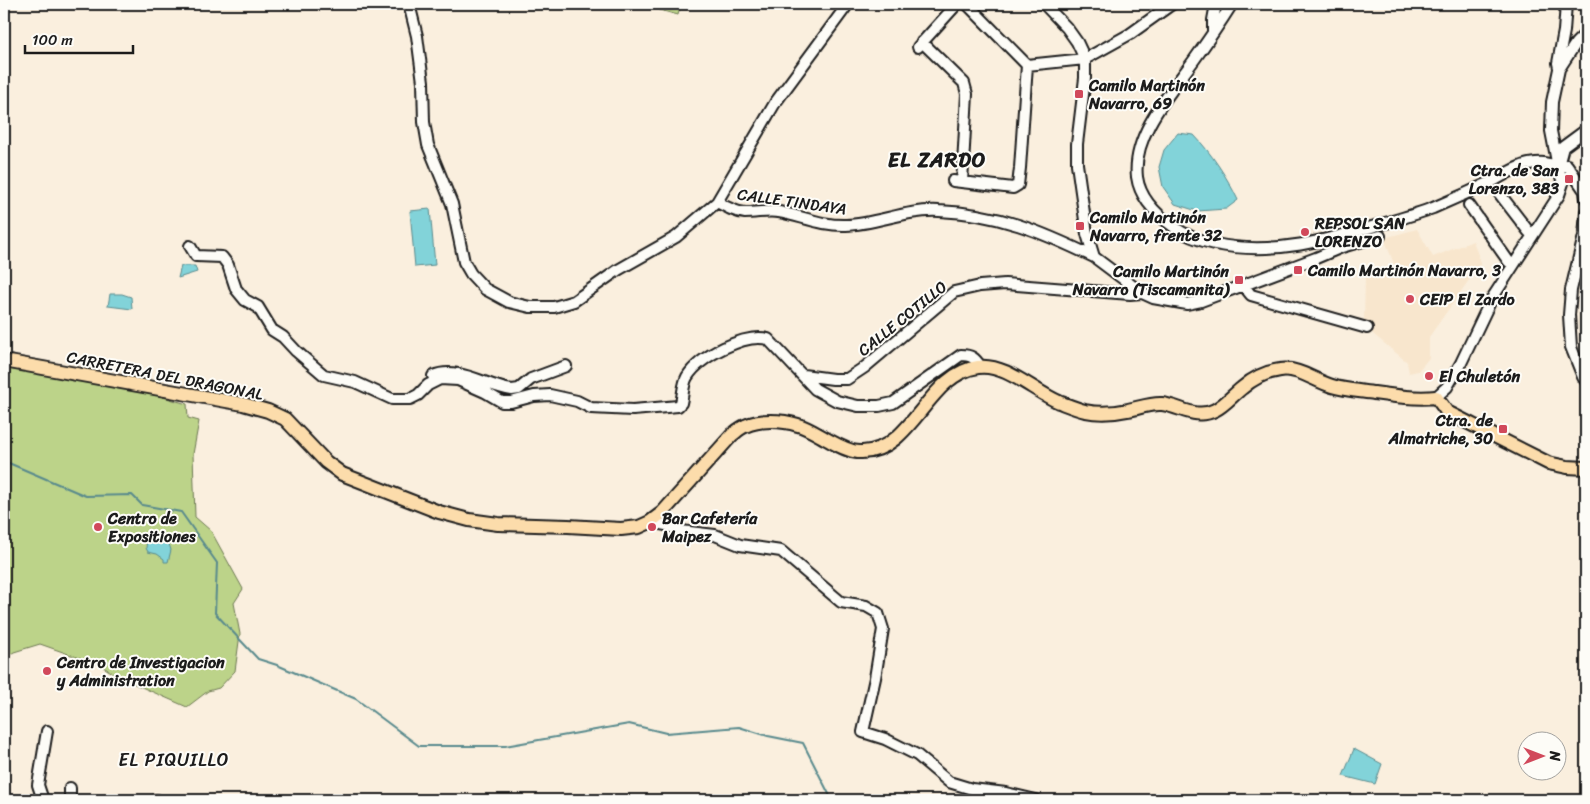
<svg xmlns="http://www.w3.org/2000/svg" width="1590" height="804" viewBox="0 0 1590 804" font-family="Sriracha,sans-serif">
  <rect width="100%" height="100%" fill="#faefde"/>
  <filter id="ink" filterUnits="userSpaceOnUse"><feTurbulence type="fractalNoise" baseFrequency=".02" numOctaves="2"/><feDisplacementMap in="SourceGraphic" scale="10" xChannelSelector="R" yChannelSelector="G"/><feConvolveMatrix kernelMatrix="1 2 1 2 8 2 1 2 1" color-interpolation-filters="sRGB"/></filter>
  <g filter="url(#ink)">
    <path fill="#f8e6cd" d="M 1417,229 L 1433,257 L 1473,241 L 1481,263 L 1429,337 L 1429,358 L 1418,371 L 1409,373 L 1407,362 L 1373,334 L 1364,322 L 1365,276 L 1394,264 L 1384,238 Z"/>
    <path fill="#bcd389" stroke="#6c7852" d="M 637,4 L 681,4 L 678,15 Z
      M 4,363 L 146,392 L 187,404 L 188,418 L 199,421 L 193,454 L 195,517 L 211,531 L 243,589 L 234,603 L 240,634 L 235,671 L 219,688 L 208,691 L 187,707 L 121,678 L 100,665 L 40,644 L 14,652 L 4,658 Z"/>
    <path fill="#82d3d9" stroke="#598a8d" d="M 1178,133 L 1194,135 C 1212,154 1227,177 1238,200 L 1226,209 L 1197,211 L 1175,204 L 1163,187 L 1159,167 L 1164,150 Z
      M 430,209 L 435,265 L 415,267 L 410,211 Z
      M 181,266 L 195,266 L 197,272 L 178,278 Z
      M 110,294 L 122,294 L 131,297 L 132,309 L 108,306 Z
      M 147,540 C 155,540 161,540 169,544 L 171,550 L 168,562 L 164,562 L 164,559 L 157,554 L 148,552 L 146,548 Z
      M 1354,749 L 1382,764 L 1375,784 L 1343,776 Z"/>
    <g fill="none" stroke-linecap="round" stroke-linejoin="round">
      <path stroke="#598a8d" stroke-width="2" d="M 4,461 L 86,496 L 132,495 L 142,505 L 181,512 L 217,563 L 215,613 L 258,659 L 277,665 L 356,699 L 419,746 L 505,746 L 629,724 L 666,733 L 739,727 L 768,736 L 803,743 L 832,800"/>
      <g stroke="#1c1c1c" stroke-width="14">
        <path id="minor" d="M 409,4 L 417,36 L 423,82 L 424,122 L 428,145 L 452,204 L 464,262 L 471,274 L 485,289 L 509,302 L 530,307 L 554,307 L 574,301 L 618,270 L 676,237 L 717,202 L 775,103 L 848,4
          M 1044,4 L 1067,28 L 1077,42 L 1085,59 L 1085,78 L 1077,144 L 1077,164 L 1087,234 L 1094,257 L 1142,293 L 1153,298 L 1187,304 L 1201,301 L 1316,258 L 1342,247 L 1340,237
          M 1232,4 C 1220,23 1207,42 1194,60 C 1171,92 1132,135 1137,177 C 1140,199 1157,215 1174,227 C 1186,236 1201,241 1215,244 C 1273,256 1328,240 1382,224 C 1399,219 1417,214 1433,208 C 1454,199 1474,190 1495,180 C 1505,174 1518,166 1529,164 C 1540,162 1548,162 1558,167 L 1563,183 L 1559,195 L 1491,300 L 1461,363 L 1447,387 L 1436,397
          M 1213,33 L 1213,20 L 1216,4
          M 922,42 L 964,83 L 967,94 L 962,182
          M 918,47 L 957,4
          M 1027,65 L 1085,59 L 1130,34 L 1172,4
          M 1559,68 L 1558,63 L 1564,31 L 1566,4
          M 1559,162 L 1563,147 L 1586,130
          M 1558,167 L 1551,131 L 1552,102 L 1559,69 L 1576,43 L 1586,33
          M 1558,167 L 1567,165 L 1585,191 L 1586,199
          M 953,181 L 1013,188 L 1018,185 L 1020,168 L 1027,65 L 967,4
          M 1499,193 L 1529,232
          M 717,202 C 726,207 735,212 745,213 C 757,213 768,210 779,212 C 801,216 823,226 846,225 C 877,224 907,209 939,211 C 998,213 1042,232 1094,257
          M 1469,205 L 1509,262
          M 1586,212 L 1584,236 L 1571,290 L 1569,315 L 1571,347 L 1583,377 L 1586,381
          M 190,246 L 196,256 L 222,257 L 228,265 L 236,289 L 245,300 L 258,307 L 272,330 L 283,337 L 296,351 L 324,375 L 355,382 L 392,399 L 410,399 L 418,395 L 428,385 L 440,379 L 458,380 L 485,392 L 502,402 L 511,402 L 534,396 L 550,395 L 577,401 L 591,408 L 633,410 L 678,406 L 681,403 C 683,395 683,384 687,377 C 700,356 745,333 768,339 L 815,389 L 837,401 L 858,406 L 879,406 L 893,403 L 961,355 C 971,355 975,358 980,366
          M 1342,247 L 1380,236
          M 1243,285 L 1251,295 L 1367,328
          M 803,375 L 833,379 L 847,379 L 865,367 L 954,292 L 980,286 L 1005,284 L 1130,294 L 1142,293
          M 433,376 C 458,365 487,387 512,390 L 519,389 L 531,379 L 566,366
          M 650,522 L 666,525 L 681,531 L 715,535 L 740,545 L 781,551 L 841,602 L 866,606 L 878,613 L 883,629 L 875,678 L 863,732 L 885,739 L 917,755 L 949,782 L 972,789 L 1006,793 L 1036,800
          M 70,788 L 70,800
          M 43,800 L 38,785 L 47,731
          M 156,800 L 157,800"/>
      </g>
      <g stroke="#1c1c1c" stroke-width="16">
        <path id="major" d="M 4,361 L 243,404 L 268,411 L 285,419 L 326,462 L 342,474 L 439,512 L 469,520 L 498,524 L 568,526 L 621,529 L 639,527 L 650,522 L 662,513 L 732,435 C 736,432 740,428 745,426 C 760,419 782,420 798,425 C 809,428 820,436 830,441 C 839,446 852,453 862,452 C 913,451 927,374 978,367 C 1005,363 1035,392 1059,402 C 1067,405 1077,409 1085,411 C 1099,414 1114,413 1128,410 C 1139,408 1151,403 1162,404 C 1180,406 1196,420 1215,410 C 1225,405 1233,395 1242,388 C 1252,379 1266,372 1280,370 C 1298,367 1315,381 1332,386 C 1345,390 1360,391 1374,393 C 1395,396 1415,399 1436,397 L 1447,412 L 1548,463 L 1567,467 L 1586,468"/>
      </g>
      <use href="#minor" stroke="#fdfcf7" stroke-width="10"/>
      <use href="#major" stroke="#fcdcab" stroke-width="12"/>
    </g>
  </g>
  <g fill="#d1495b" stroke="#fdfcf7" stroke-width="2">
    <rect x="1074" y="89" width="10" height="10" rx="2.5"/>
    <rect x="1564" y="174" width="10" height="10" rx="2.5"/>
    <rect x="1075" y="221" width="10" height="10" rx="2.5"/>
    <circle cx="1305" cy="232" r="5"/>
    <rect x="1293" y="265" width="10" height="10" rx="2.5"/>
    <rect x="1234" y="275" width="10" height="10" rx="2.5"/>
    <circle cx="1410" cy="299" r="5"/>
    <circle cx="1429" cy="376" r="5"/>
    <rect x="1498" y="424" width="10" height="10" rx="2.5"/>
    <circle cx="98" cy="527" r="5"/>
    <circle cx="652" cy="527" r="5"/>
    <circle cx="47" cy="671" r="5"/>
  </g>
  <g text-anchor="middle" stroke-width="4" stroke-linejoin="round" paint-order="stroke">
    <g font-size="16" font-weight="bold" fill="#1c1c1c" stroke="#fdfcf7" text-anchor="start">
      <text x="1089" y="91">Camilo Martinón<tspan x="1089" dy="18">Navarro, 69</tspan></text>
      <text x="1559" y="176" text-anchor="end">Ctra. de San<tspan x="1559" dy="18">Lorenzo, 383</tspan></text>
      <text x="1090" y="223">Camilo Martinón<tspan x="1090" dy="18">Navarro, frente 32</tspan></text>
      <text x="1315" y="229">REPSOL SAN<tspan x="1315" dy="18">LORENZO</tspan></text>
      <text x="1308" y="276">Camilo Martinón Navarro, 3</text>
      <text x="1229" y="277" text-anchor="end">Camilo Martinón<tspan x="1229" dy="18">Navarro (Tiscamanita)</tspan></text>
      <text x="1420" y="305">CEIP El Zardo</text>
      <text x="1439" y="382">El Chuletón</text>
      <text x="1493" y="426" text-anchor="end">Ctra. de<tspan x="1493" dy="18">Almatriche, 30</tspan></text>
      <text x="108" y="524">Centro de<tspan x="108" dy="18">Expositiones</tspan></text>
      <text x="662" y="524">Bar Cafetería<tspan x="662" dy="18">Maipez</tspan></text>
      <text x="57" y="668">Centro de Investigacion<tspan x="57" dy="18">y Administration</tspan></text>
    </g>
    <g font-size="16" fill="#1c1c1c" stroke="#fdfcf7">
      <text transform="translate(792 201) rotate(8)" y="6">CALLE TINDAYA</text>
      <text transform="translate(902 318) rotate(-39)" y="6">CALLE COTILLO</text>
      <text transform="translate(165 375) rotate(11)" y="6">CARRETERA DEL DRAGONAL</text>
    </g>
    <g font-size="18" letter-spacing="1" fill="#1c1c1c" stroke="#fdfcf7">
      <text x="174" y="766">EL PIQUILLO</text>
    </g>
    <g font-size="21" font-weight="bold" letter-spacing="1" fill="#1c1c1c" stroke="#fdfcf7">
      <text x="937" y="167">EL ZARDO</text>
    </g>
  </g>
  <rect width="1590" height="804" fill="none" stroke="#fdfcf7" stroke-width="20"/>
  <rect x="10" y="10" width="1570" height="784" fill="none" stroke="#1c1c1c" stroke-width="2" filter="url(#ink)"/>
  <g transform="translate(1542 756) rotate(90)"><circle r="24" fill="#fdfcf7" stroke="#a3a29f"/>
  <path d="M0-4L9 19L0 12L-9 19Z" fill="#d1495b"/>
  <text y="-8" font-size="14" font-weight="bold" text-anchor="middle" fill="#1c1c1c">N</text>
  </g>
  <path d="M25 45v8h108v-8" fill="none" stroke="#1c1c1c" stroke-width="2.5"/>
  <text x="32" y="45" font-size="15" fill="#1c1c1c" stroke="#fdfcf7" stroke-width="4" paint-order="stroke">100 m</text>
</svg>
